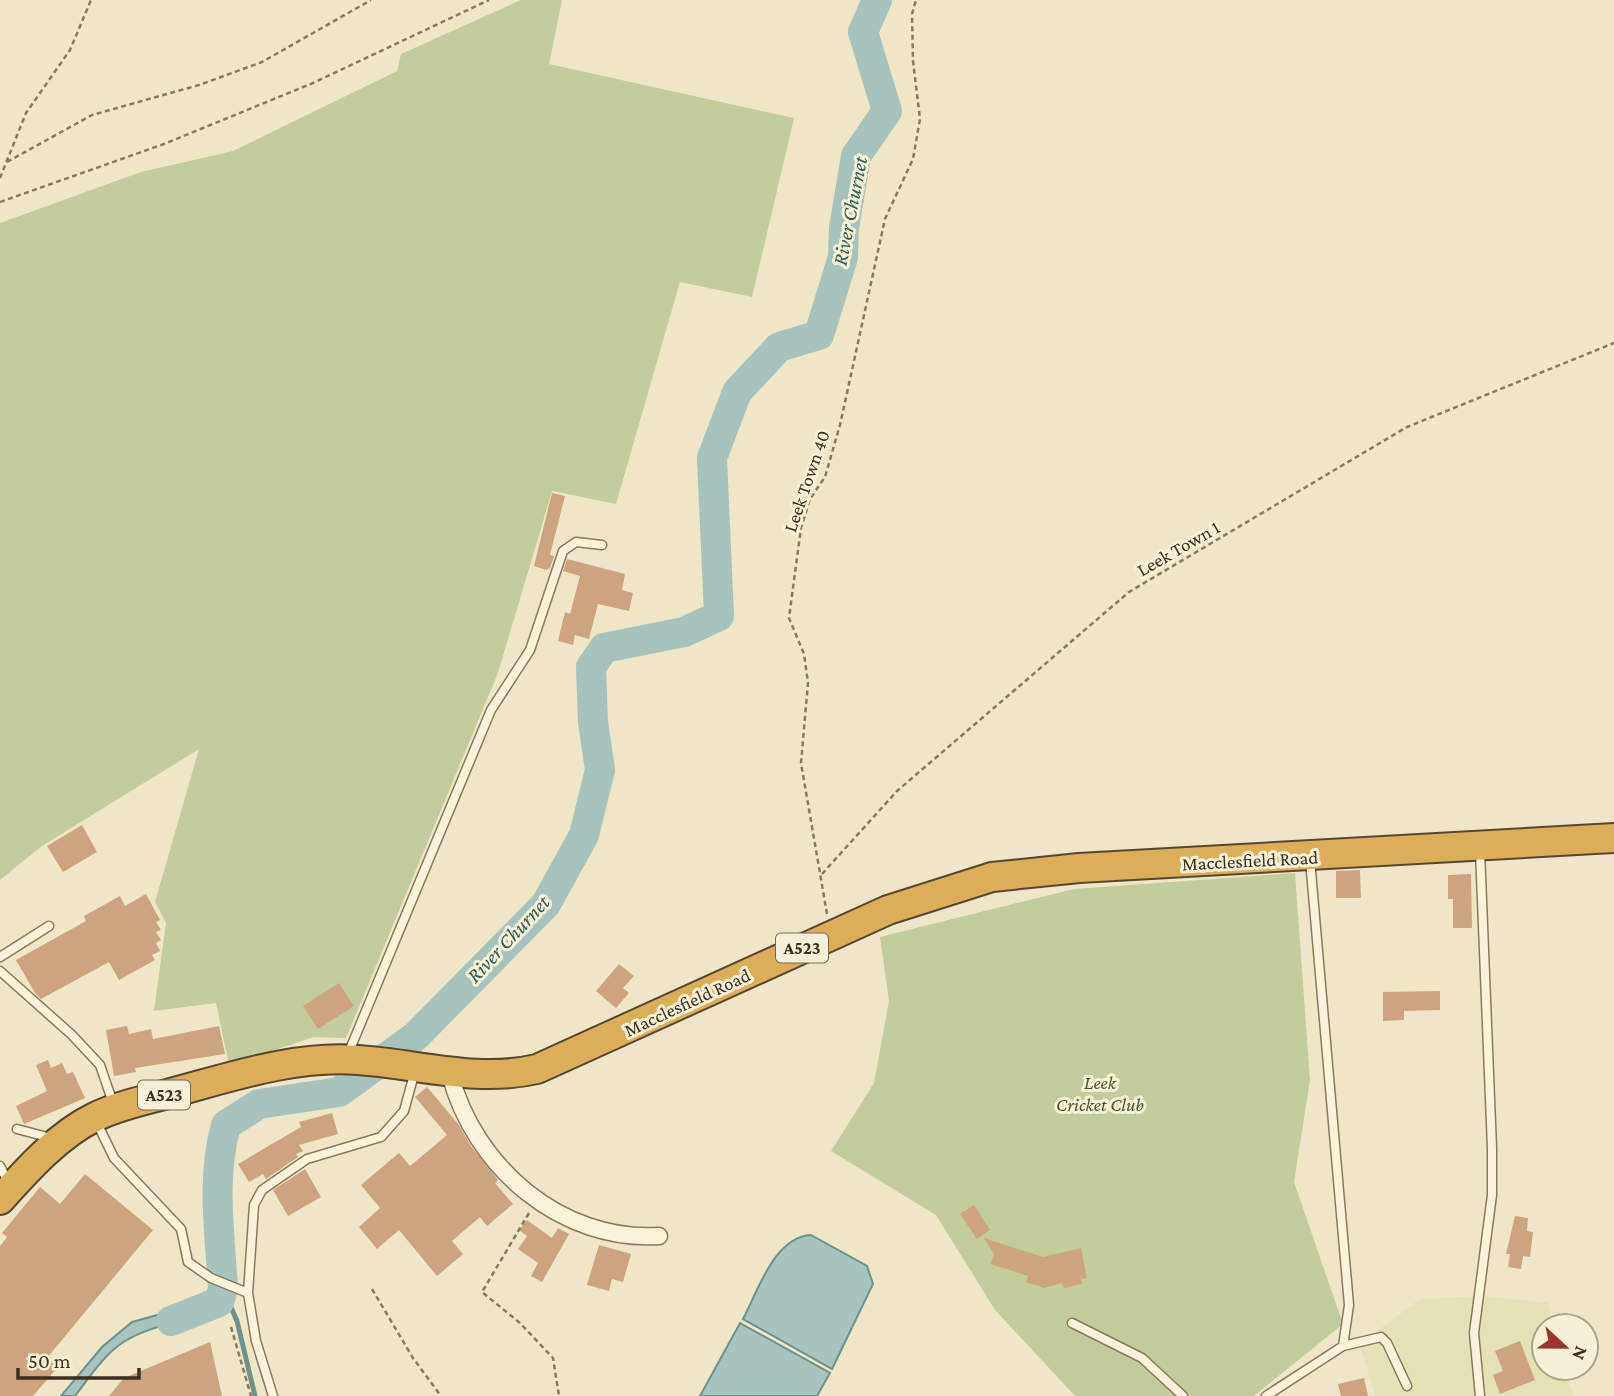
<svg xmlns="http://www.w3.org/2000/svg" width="1614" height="1396" viewBox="0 0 1614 1396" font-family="'Crimson Pro',serif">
  <rect width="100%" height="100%" fill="#eee6c7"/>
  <path fill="#e4e1b5" d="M 1486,1296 L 1548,1303 L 1553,1326 L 1544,1326 L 1544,1368 L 1563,1368 L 1574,1396 L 1375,1396 L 1360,1344 L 1420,1299 Z"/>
  <path fill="#c3cd9b" d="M 521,0 L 562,0 L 549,64 L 794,118 L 752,297 L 680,282 L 616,504 L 552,491 L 498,673 L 346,1038 L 314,1037 L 229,1065 L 216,1003 L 154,1011 L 166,923 L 155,902 L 199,749 L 42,846 L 0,880 L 0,223 L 141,172 L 233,151 L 397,71 L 401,54 Z
    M 1295,873 L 1310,1080 L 1294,1182 L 1343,1324 L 1254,1396 L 1075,1396 L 995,1310 L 936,1215 L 831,1151 L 874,1083 L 889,1001 L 880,937 L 1074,889 Z"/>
  <path fill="#a8c2bd" stroke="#6f918c" stroke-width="2" d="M 811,1235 L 867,1266 L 873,1284 L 832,1369 L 743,1319 C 758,1291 774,1237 811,1235 Z
    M 201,1303 L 215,1310 C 185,1322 149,1325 122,1343 C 103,1356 89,1378 75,1396 L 61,1396 L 102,1347 L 132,1322 Z
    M 740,1323 L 830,1373 L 817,1396 L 700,1396 Z"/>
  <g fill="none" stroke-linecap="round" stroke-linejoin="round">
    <path stroke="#6f918c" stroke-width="5" d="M 223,1289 L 237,1321 L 255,1396"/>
    <path stroke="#a8c2bd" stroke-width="30" d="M 171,1321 L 219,1302 L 223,1289 C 220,1234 211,1179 226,1125 L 259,1104 L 339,1092 L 416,1036 L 546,904 L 584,835 L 600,770 L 593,722 L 591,667 L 604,648 L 684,632 L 719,616 L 712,458 L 737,392 L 779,347 L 819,335 L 843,257 L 844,228 L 856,156 L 887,111 L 863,32 L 877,0"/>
  </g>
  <path fill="#cca57e" d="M 552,493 L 565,496 L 550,555 L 554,556 L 550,568 L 546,570 L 534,566 Z
    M 567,559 L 625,574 L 622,590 L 633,593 L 629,611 L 598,604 L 589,639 L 575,635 L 573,645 L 558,641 L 565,612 L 570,614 L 580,576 L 563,571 Z
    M 82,825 L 97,852 L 63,872 L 47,846 Z
    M 1360,870 L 1361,898 L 1336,898 L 1336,871 Z
    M 1471,874 L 1472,928 L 1453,928 L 1453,899 L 1448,899 L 1448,875 Z
    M 146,894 L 160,920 L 156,922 L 161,930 L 156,932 L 161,940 L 156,943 L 160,951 L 152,955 L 155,960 L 119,980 L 109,962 L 41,999 L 35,993 L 16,960 L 86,921 L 84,916 L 120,896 L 125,906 Z
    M 619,964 L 634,976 L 623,988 L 629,993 L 616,1008 L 596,991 Z
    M 339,983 L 354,1006 L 318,1029 L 303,1006 Z
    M 1440,991 L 1440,1010 L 1404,1011 L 1404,1020 L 1383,1021 L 1383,992 Z
    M 127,1026 L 129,1034 L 151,1029 L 153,1039 L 219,1026 L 225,1054 L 135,1068 L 136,1072 L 114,1076 L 106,1030 Z
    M 48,1060 L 51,1068 L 62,1063 L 67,1074 L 73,1072 L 85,1098 L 24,1124 L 16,1106 L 47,1091 L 36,1065 Z
    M 427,1087 L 459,1125 L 471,1146 L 498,1180 L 495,1183 L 513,1204 L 487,1226 L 480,1217 L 452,1241 L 463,1254 L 437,1276 L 399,1230 L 377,1249 L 359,1227 L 380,1208 L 361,1185 L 399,1153 L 410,1166 L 447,1135 L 415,1097 Z
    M 332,1113 L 338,1134 L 299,1145 L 303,1151 L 296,1154 L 298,1157 L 266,1179 L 263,1174 L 249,1182 L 238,1164 L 301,1127 L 299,1122 Z
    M 305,1169 L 321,1197 L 288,1216 L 273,1190 Z
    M 85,1174 L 153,1230 L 47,1358 L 58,1367 L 33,1396 L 0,1396 L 0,1246 L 7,1237 L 2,1233 L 40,1187 L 60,1204 Z
    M 974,1205 L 990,1230 L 977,1239 L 960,1214 Z
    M 1515,1216 L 1528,1218 L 1527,1231 L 1533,1232 L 1530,1257 L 1523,1256 L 1521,1269 L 1508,1267 L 1510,1254 L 1506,1254 Z
    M 527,1220 L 552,1238 L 558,1228 L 569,1234 L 542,1282 L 531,1276 L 538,1263 L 518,1249 L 527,1236 L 519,1230 Z
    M 984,1238 L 1043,1257 L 1081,1248 L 1087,1278 L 1081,1279 L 1082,1284 L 1064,1288 L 1062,1283 L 1044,1288 L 1026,1282 L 1028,1276 L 991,1264 L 994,1254 Z
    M 599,1245 L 631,1254 L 623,1282 L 612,1279 L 609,1291 L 587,1285 Z
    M 1520,1341 L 1535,1380 L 1500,1394 L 1493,1375 L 1503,1371 L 1495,1351 Z
    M 210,1342 L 222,1396 L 109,1396 L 124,1378 Z
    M 1364,1378 L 1368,1396 L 1341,1396 L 1338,1384 Z"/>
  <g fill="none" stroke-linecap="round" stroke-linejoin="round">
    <g stroke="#8a795d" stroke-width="11">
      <path id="lane" d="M 0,957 L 49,926
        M 0,971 L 72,1035 L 100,1065 L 113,1103
        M 348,1054 L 491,710 L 530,650 L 563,551 L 576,542 L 602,545
        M 97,1123 L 114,1158 L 181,1229 L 188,1262 L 211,1278 L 248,1293
        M 17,1129 L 51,1138
        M 0,1166 L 8,1182
        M 1072,1323 L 1142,1358 L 1183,1396
        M 1343,1346 L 1381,1337 L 1387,1343 L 1407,1386
        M 273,1396 L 256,1341 L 248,1293 L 254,1205 L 262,1190 L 307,1159 L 381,1137 L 404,1111 L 415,1071
        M 1266,1396 L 1343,1346 L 1349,1305 L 1310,860
        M 1480,1396 L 1474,1333 L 1492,1195 L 1492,1148 L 1480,851"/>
    </g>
    <g stroke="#8a795d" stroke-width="19">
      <path id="street" d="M 450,1074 C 474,1167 561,1242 659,1236"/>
    </g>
    <g stroke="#584730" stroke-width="32">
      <path id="highway" d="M 0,1200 C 27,1170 58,1135 95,1117 C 119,1105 146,1100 171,1093 C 231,1077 295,1055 358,1060 C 419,1064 476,1083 537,1069 L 888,910 L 992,877 L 1079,868 L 1614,838"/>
    </g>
    <path stroke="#8a795d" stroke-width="2.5" stroke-dasharray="5 3.5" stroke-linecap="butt" d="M 7,162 L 92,115 L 199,85 L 262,62 L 371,0
      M 0,178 L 26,113 L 70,50 L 91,0
      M 0,202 L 164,144 L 313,83 L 489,0
      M 822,874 L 897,791 L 1129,592 L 1407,427 L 1614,343
      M 827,914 L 801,763 L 808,683 L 804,654 L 789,618 L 801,528 L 810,499 L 825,477 L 840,425 L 885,219 L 913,159 L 920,119 L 913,61 L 912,14 L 916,0
      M 529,1213 L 482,1292 L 520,1323 L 553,1358 L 559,1396
      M 372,1289 L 413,1358 L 441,1396
      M 231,1327 L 251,1396"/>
    <use href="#lane" stroke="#f9f3db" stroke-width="8"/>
    <use href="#street" stroke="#f9f3db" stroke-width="16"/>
    <use href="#highway" stroke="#dcae5a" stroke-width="28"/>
  </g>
  <g text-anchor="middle" stroke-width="6" stroke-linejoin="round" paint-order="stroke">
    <g fill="#f6f0d7" stroke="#736957" stroke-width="2">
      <rect x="776" y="933.5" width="52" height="29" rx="5"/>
      <rect x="138" y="1080.5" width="52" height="29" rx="5"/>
    </g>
    <g font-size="18" font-weight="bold" fill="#3b2f20">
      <text x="802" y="954">A523</text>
      <text x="164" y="1101">A523</text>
    </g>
    <g font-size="19" fill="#3b2f20" stroke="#f6f0d7">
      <text transform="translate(806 481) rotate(-71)" y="7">Leek Town 40</text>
      <text transform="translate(1178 548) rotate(-30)" y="7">Leek Town 1</text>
      <text transform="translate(1250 860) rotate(-3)" y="7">Macclesfield Road</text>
      <text transform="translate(687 1002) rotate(-25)" y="7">Macclesfield Road</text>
    </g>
    <g font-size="19" font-style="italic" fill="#475727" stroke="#f6f0d7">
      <text x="1100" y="1089">Leek<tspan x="1100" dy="22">Cricket Club</tspan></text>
    </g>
    <g font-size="21" font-style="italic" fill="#30595a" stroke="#f6f0d7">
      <text transform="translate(850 211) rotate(-79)" y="7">River Churnet</text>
      <text transform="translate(508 939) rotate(-47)" y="7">River Churnet</text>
    </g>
  </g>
  <g transform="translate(1565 1347) rotate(112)"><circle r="33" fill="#f6f0d7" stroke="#aba38e" stroke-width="2"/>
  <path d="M0-5L12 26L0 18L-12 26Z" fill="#99362d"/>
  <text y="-10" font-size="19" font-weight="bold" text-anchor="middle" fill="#3b2f20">N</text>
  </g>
  <path d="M18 1368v10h121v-10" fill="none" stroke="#3b2f20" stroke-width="3.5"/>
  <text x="28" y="1368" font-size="21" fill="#3b2f20" stroke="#f6f0d7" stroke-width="5" paint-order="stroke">50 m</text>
</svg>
